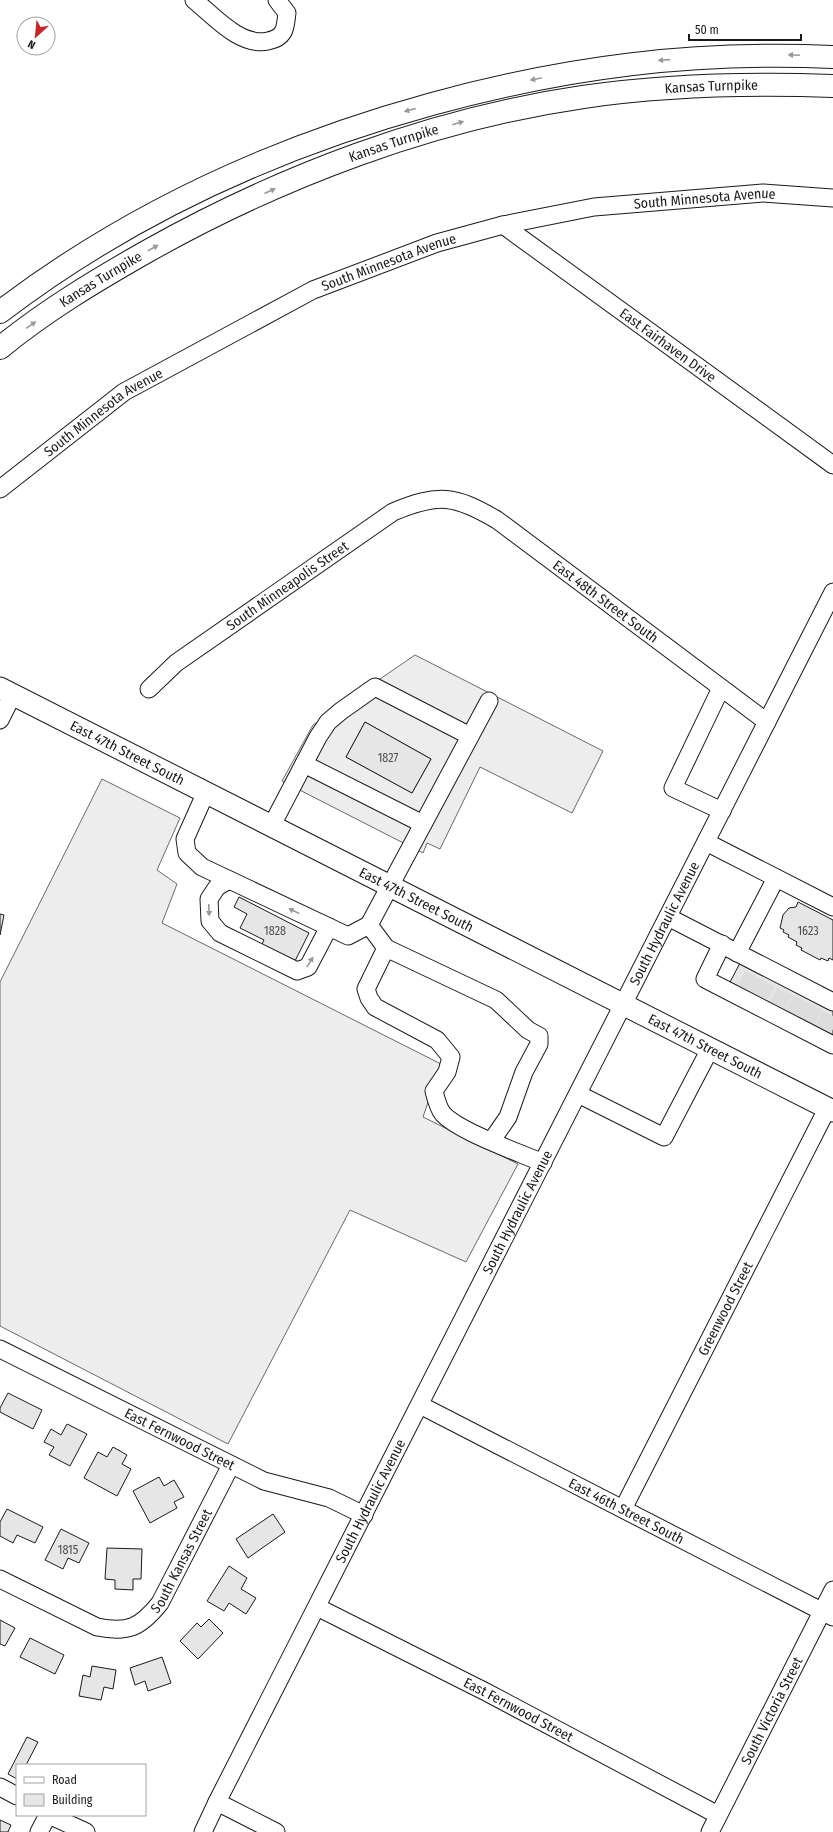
<svg xmlns="http://www.w3.org/2000/svg" width="833" height="1832" viewBox="0 0 833 1832" font-family="'Fira Sans Condensed',sans-serif">
  <rect width="100%" height="100%" fill="#fff"/>
  <path fill="#ededed" stroke="#6a6a6a" fill-rule="evenodd" d="M 415,655 L 603,751 L 572,813 L 480,767 L 440,849 L 427,843 L 423,853 L 282,781 L 313,725 ZM 365,722 L 431,759 L 412,793 L 346,757 Z
    M 102,779 L 180,818 L 157,870 L 177,884 L 162,923 L 441,1064 L 423,1117 L 518,1164 L 466,1262 L 350,1210 L 228,1444 L 0,1326 L 0,982 Z"/>
  <path fill="#e6e6e6" stroke="#1a1a1a" d="M 365,722 L 431,759 L 412,793 L 346,757 Z
    M 239,897 L 309,933 L 294,963 L 261,946 L 264,940 L 240,928 L 247,914 L 234,907 Z
    M 798,902 L 833,920 L 833,960 L 829,958 L 828,961 L 821,958 L 820,960 L 801,950 L 802,948 L 796,945 L 797,942 L 788,937 L 789,935 L 783,932 L 784,930 L 780,928 L 783,915 L 789,908 L 796,907 Z
    M 0,914 L 4,915 L 0,935 Z
    M 740,963 L 833,1010 L 833,1035 L 730,982 Z
    M 8,1393 L 42,1410 L 33,1429 L 0,1412 L 0,1408 Z
    M 67,1424 L 87,1434 L 70,1466 L 49,1455 L 54,1447 L 44,1442 L 51,1429 L 61,1435 Z
    M 113,1447 L 127,1455 L 122,1464 L 131,1469 L 117,1496 L 84,1478 L 98,1452 L 107,1457 Z
    M 159,1477 L 164,1486 L 174,1480 L 184,1497 L 174,1502 L 177,1508 L 150,1523 L 133,1491 Z
    M 7,1509 L 43,1527 L 35,1543 L 17,1535 L 13,1543 L 0,1536 L 0,1522 Z
    M 273,1514 L 285,1532 L 248,1558 L 236,1539 Z
    M 61,1529 L 89,1543 L 79,1563 L 68,1558 L 63,1569 L 45,1560 Z
    M 107,1548 L 142,1549 L 141,1579 L 133,1579 L 133,1590 L 115,1589 L 115,1580 L 105,1579 Z
    M 229,1566 L 247,1578 L 241,1589 L 256,1598 L 246,1614 L 229,1603 L 224,1611 L 207,1601 Z
    M 209,1619 L 223,1633 L 198,1659 L 180,1641 L 197,1623 L 201,1627 Z
    M 0,1620 L 15,1628 L 5,1646 L 0,1644 Z
    M 30,1638 L 64,1655 L 55,1674 L 20,1657 Z
    M 162,1657 L 171,1683 L 148,1691 L 145,1681 L 135,1685 L 130,1668 Z
    M 92,1666 L 116,1670 L 113,1689 L 104,1687 L 101,1700 L 79,1696 L 83,1675 L 90,1677 Z
    M 27,1737 L 38,1742 L 26,1765 L 17,1765 L 17,1779 L 8,1774 Z
    M 0,1820 L 11,1825 L 8,1832 L 0,1832 Z"/>
  <g fill="none" stroke-linecap="round" stroke-linejoin="round">
    <path stroke="#ddd" stroke-width="17" stroke-dasharray="17 8" stroke-linecap="butt" d="M 745,990 L 755,970
      M 759,997 L 770,978
      M 777,1006 L 787,987
      M 793,1014 L 803,995
      M 807,1021 L 817,1002
      M 823,1030 L 833,1010"/>
    <g stroke="#1a1a1a" stroke-width="19">
      <g id="minor">
        <path d="M 194,0 C 214,16 240,47 268,41 C 273,40 280,37 283,32 C 286,27 286,19 287,13 L 277,0"/>
        <path id="s1" d="M 503,225 L 833,465"/>
        <path id="s2" d="M 0,489 L 124,392 L 313,290 L 437,243 L 503,225 L 594,207 L 763,193 L 833,198"/>
        <path d="M 721,688 L 673,788 L 722,811"/>
        <path id="s3" d="M 149,689 L 176,663 L 393,512 C 438,493 455,495 497,520 L 767,722"/>
        <path d="M 489,701 L 369,925 L 386,948 L 366,989 L 369,998 L 375,1007 L 437,1040 L 451,1057 L 447,1072 L 434,1091 C 436,1099 438,1108 443,1114 C 460,1132 518,1152 543,1163"/>
        <path d="M 0,720 L 13,694"/>
        <path d="M 304,764 L 423,824"/>
        <path d="M 206,792 L 185,839 L 187,853 L 202,867 L 348,936 L 369,925"/>
        <path d="M 272,825 L 318,737 L 328,722 L 341,711 L 375,687 L 470,736"/>
        <path d="M 706,842 L 833,907"/>
        <path d="M 229,880 L 217,887 L 209,899 L 210,921 L 220,933 L 297,971 L 308,967 L 329,927"/>
        <path d="M 668,917 L 833,1002"/>
        <path d="M 722,944 L 705,979 L 833,1045"/>
        <path d="M 386,948 L 496,1000 L 528,1030 L 539,1036 L 539,1044 L 524,1072 L 508,1117 L 492,1140"/>
        <path d="M 737,953 L 776,878"/>
        <path d="M 578,1094 L 664,1137 L 710,1049"/>
        <path id="s4" d="M 0,1349 L 264,1481 L 329,1498 L 364,1515"/>
        <path id="s5" d="M 420,1405 L 833,1617"/>
        <path id="s6" d="M 623,1509 L 827,1109"/>
        <path id="s7" d="M 0,1579 L 97,1627 C 128,1633 140,1628 160,1603 L 231,1465"/>
        <path id="s8" d="M 317,1607 L 486,1692 L 718,1815"/>
        <path d="M 0,1787 L 17,1796"/>
        <path d="M 217,1802 L 276,1832"/>
        <path d="M 49,1815 L 86,1832"/>
        <path d="M 39,1832 L 48,1815"/>
        <path id="s9" d="M 203,1832 L 217,1802 L 833,592"/>
        <path id="s10" d="M 710,1832 L 833,1590"/>
      </g>
    </g>
    <g stroke="#1a1a1a" stroke-width="23">
      <g id="major">
        <path id="s11" d="M 0,688 L 833,1111"/>
      </g>
    </g>
    <g stroke="#1a1a1a" stroke-width="24">
      <g id="highway">
        <path d="M 0,312 C 130,213 275,147 432,104 C 567,67 692,51 833,57"/>
        <path id="s12" d="M 0,348 C 45,311 95,281 146,252 C 279,177 431,119 583,97 C 666,85 749,83 833,86"/>
      </g>
    </g>
    <use href="#minor" stroke="#fff" stroke-width="17"/>
    <use href="#major" stroke="#fff" stroke-width="21"/>
    <use href="#highway" stroke="#fff" stroke-width="22"/>
  </g>
  <defs><path id="oneway-solid" d="M-6-.8H1V-3.2L6.5 0L1 3.2V.8H-6Z"/></defs>
  <g fill="#989898">
    <use href="#oneway-solid" transform="translate(794 55) rotate(-178)"/>
    <use href="#oneway-solid" transform="translate(664 60) rotate(176)"/>
    <use href="#oneway-solid" transform="translate(536 79) rotate(168)"/>
    <use href="#oneway-solid" transform="translate(410 110) rotate(165)"/>
    <use href="#oneway-solid" transform="translate(458 123) rotate(-16)"/>
    <use href="#oneway-solid" transform="translate(270 191) rotate(-24)"/>
    <use href="#oneway-solid" transform="translate(153 248) rotate(-29)"/>
    <use href="#oneway-solid" transform="translate(31 325) rotate(-35)"/>
    <use href="#oneway-solid" transform="translate(209 910) rotate(88)"/>
    <use href="#oneway-solid" transform="translate(294 911) rotate(-154)"/>
    <use href="#oneway-solid" transform="translate(310 962) rotate(-58)"/>
  </g>
  <g text-anchor="middle" stroke-width="3" stroke-linejoin="round" paint-order="stroke">
    <g font-size="12" fill="#4d4d4d">
      <text x="388" y="762">1827</text>
      <text x="275" y="935">1828</text>
      <text x="808" y="935">1623</text>
      <text x="68" y="1554">1815</text>
    </g>
    <g font-size="14" fill="#1a1a1a" stroke="#fff">
      <text dy="5" stroke="none"><textPath href="#s12" startOffset="770">Kansas Turnpike</textPath></text>
      <text dy="5" stroke="none"><textPath href="#s12" startOffset="446">Kansas Turnpike</textPath></text>
      <text dy="5" stroke="none"><textPath href="#s2" startOffset="777">South Minnesota Avenue</textPath></text>
      <text dy="5" stroke="none"><textPath href="#s2" startOffset="453">South Minnesota Avenue</textPath></text>
      <text dy="5" stroke="none"><textPath href="#s12" startOffset="122">Kansas Turnpike</textPath></text>
      <text dy="5" stroke="none"><textPath href="#s1" startOffset="204">East Fairhaven Drive</textPath></text>
      <text dy="5" stroke="none"><textPath href="#s2" startOffset="129">South Minnesota Avenue</textPath></text>
      <text dy="5" stroke="none"><textPath href="#s3" startOffset="173">South Minneapolis Street</textPath></text>
      <text dy="5" stroke="none"><textPath href="#s3" startOffset="548">East 48th Street South</textPath></text>
      <text dy="5" stroke="none"><textPath href="#s11" startOffset="143">East 47th Street South</textPath></text>
      <text dy="5" stroke="none"><textPath href="#s11" startOffset="467">East 47th Street South</textPath></text>
      <text dy="5" stroke="none"><textPath href="#s9" startOffset="1019">South Hydraulic Avenue</textPath></text>
      <text dy="5" stroke="none"><textPath href="#s11" startOffset="791">East 47th Street South</textPath></text>
      <text dy="5" stroke="none"><textPath href="#s9" startOffset="695">South Hydraulic Avenue</textPath></text>
      <text dy="5" stroke="none"><textPath href="#s6" startOffset="225">Greenwood Street</textPath></text>
      <text dy="5" stroke="none"><textPath href="#s4" startOffset="201">East Fernwood Street</textPath></text>
      <text dy="5" stroke="none"><textPath href="#s9" startOffset="371">South Hydraulic Avenue</textPath></text>
      <text dy="5" stroke="none"><textPath href="#s5" startOffset="232">East 46th Street South</textPath></text>
      <text dy="5" stroke="none"><textPath href="#s7" startOffset="228">South Kansas Street</textPath></text>
      <text dy="5" stroke="none"><textPath href="#s8" startOffset="226">East Fernwood Street</textPath></text>
      <text dy="5" stroke="none"><textPath href="#s10" startOffset="136">South Victoria Street</textPath></text>
    </g>
  </g>
  <rect x="16" y="1764" width="130" height="52" fill="#ffffff" stroke="#a3a3a3"/>
  <rect x="24" y="1777" width="20" height="6" fill="#ffffff" stroke="#a3a3a3"/>
  <text x="52" y="1784" font-size="12" fill="#1a1a1a">Road</text>
  <rect x="24" y="1794" width="20" height="12" fill="#e6e6e6" stroke="#a3a3a3"/>
  <text x="52" y="1804" font-size="12" fill="#1a1a1a">Building</text>
  <g transform="translate(36 36) rotate(207)"><circle r="19" fill="#ffffff" stroke="#a3a3a3"/>
  <path d="M0-3L7 15L0 10L-7 15Z" fill="#c62828"/>
  <text y="-6" font-size="11" font-weight="bold" text-anchor="middle" fill="#1a1a1a">N</text>
  </g>
  <path d="M689 34v6h112v-6" fill="none" stroke="#1a1a1a" stroke-width="2"/>
  <text x="695" y="34" font-size="12" fill="#1a1a1a" stroke="#ffffff" stroke-width="3" paint-order="stroke">50 m</text>
</svg>
